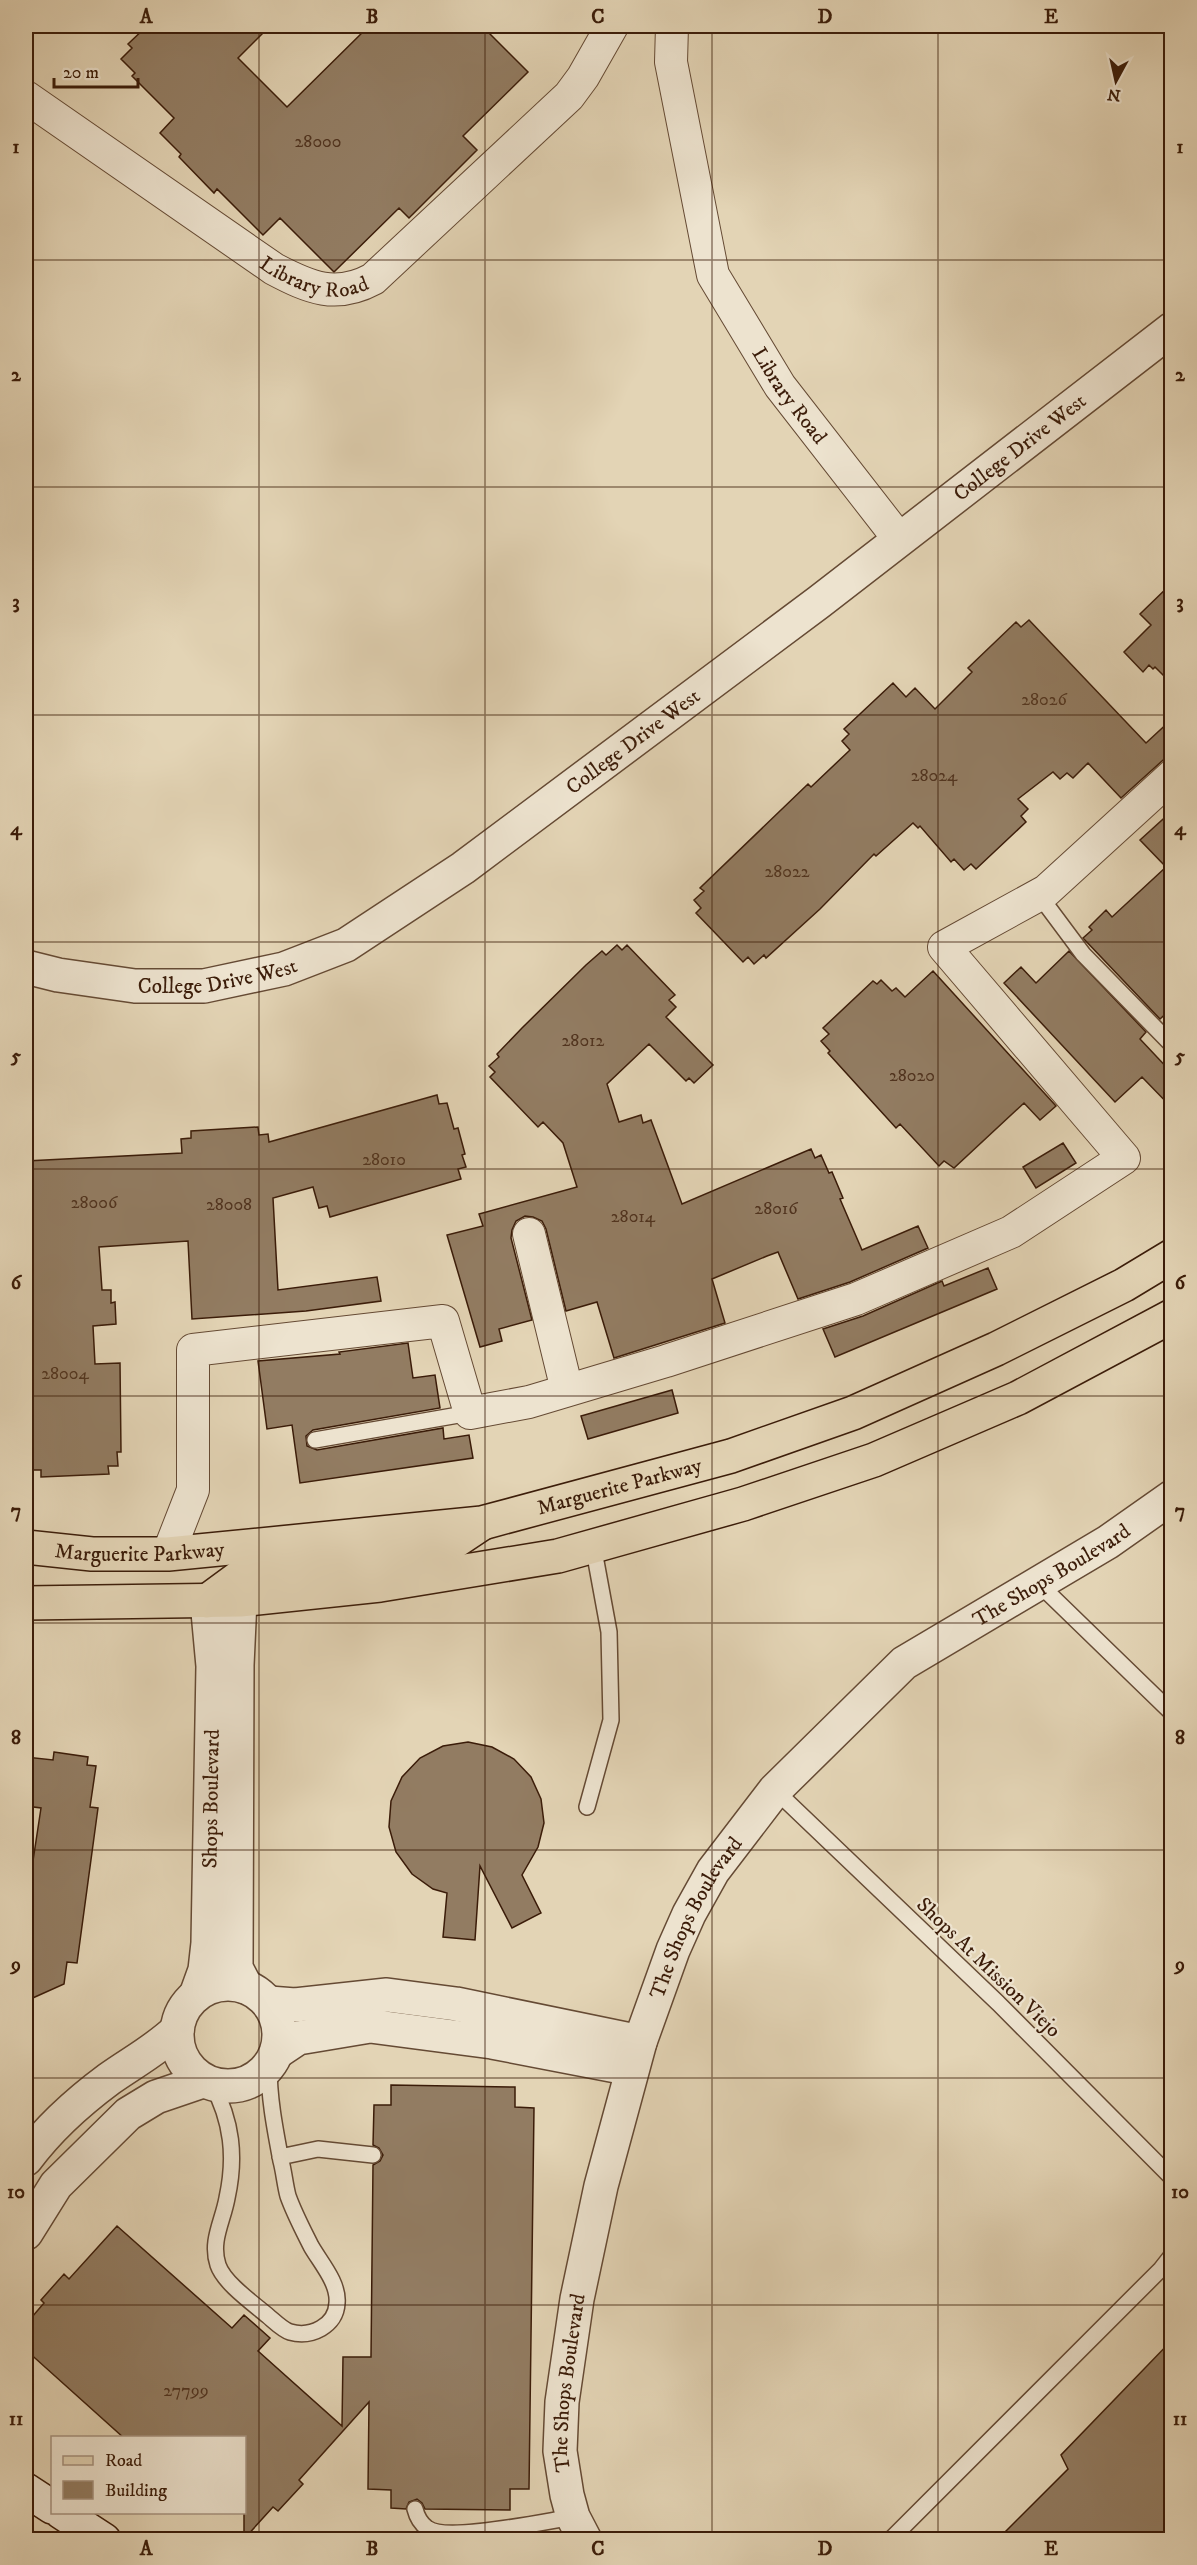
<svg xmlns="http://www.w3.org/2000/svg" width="1197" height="2565" viewBox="0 0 1197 2565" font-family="'IM FELL DW Pica',serif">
  <rect width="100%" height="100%" fill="#e3d4b5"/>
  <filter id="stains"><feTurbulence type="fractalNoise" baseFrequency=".00333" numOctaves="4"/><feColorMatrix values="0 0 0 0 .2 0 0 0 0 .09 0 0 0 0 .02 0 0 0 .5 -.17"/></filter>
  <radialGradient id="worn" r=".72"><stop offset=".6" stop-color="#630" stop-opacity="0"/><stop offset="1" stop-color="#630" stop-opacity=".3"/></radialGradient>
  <path fill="#927c62" stroke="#3b1c09" stroke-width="1.5" d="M 147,26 L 270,26 L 238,58 L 287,107 L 369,26 L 482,26 L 528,72 L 463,136 L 477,150 L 409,218 L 399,208 L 334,272 L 280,218 L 263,235 L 217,189 L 214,193 L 179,157 L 181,154 L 160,133 L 174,118 L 132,76 L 135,73 L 121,59 L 132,48 L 128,44 Z
    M 1172,583 L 1172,684 L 1155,667 L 1153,669 L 1149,665 L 1143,672 L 1124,652 L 1151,625 L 1140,614 Z
    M 1029,620 L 1146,743 L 1172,719 L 1172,752 L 1121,798 L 1088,763 L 1073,778 L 1067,773 L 1060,779 L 1053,772 L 1018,799 L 1028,809 L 1021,816 L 1026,822 L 976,869 L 971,864 L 964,870 L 954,859 L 951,862 L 920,826 L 918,828 L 913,823 L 876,856 L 874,854 L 820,909 L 766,958 L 764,955 L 754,964 L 748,957 L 743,962 L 696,913 L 701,908 L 694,900 L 704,891 L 700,888 L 808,784 L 811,787 L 850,750 L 842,741 L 849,734 L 844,729 L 893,683 L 906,697 L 915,688 L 935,709 L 972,672 L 968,668 L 1016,622 L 1021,627 Z
    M 1172,811 L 1172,1008 L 1160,1019 L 1083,938 L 1092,930 L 1089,927 L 1106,910 L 1112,917 L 1166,867 L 1140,840 Z
    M 617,945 L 622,950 L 627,945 L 675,995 L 669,1000 L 676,1007 L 666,1017 L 713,1065 L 694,1083 L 689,1078 L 686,1081 L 649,1044 L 607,1084 L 619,1122 L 641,1115 L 643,1123 L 651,1120 L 682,1204 L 811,1149 L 815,1158 L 821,1155 L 829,1173 L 832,1172 L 843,1198 L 840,1199 L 862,1250 L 918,1226 L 928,1248 L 850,1282 L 798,1299 L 778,1252 L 767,1256 L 712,1279 L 725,1323 L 614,1358 L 597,1302 L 566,1311 L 546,1229 L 542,1221 L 533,1217 L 525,1216 L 516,1221 L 512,1230 L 511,1238 L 532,1320 L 499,1329 L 502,1341 L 480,1347 L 447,1235 L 483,1226 L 479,1214 L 577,1187 L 563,1143 L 543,1122 L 538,1127 L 490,1077 L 495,1072 L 489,1066 L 499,1057 L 497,1054 L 522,1028 L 586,965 L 602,951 L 606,955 Z
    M 1069,951 L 1146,1032 L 1140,1039 L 1172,1073 L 1172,1108 L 1142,1077 L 1115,1102 L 1004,983 L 1021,967 L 1036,983 Z
    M 933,971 L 1056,1106 L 1040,1120 L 1024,1103 L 954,1168 L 944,1161 L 939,1166 L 900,1124 L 896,1128 L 828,1053 L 830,1051 L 821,1041 L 829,1034 L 823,1028 L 873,981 L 877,984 L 881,980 L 892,991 L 896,988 L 905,997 Z
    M 437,1095 L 439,1104 L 447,1103 L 454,1129 L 458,1128 L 465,1154 L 462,1155 L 466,1167 L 458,1169 L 461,1179 L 330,1217 L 327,1206 L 319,1208 L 313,1187 L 273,1198 L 278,1290 L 377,1277 L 381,1301 L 306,1311 L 192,1319 L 188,1241 L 99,1247 L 102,1290 L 111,1290 L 111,1303 L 115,1302 L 116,1324 L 93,1326 L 95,1364 L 120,1363 L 121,1452 L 117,1452 L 118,1466 L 108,1466 L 109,1474 L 41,1477 L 41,1470 L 31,1470 L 30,1457 L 26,1457 L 26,1293 L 33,1293 L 30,1249 L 26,1249 L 26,1161 L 182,1153 L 181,1139 L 191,1138 L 191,1131 L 258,1127 L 259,1135 L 268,1134 L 269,1142 Z
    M 1063,1143 L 1076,1163 L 1036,1188 L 1023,1167 Z
    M 988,1268 L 997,1289 L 835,1357 L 823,1329 L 863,1316 L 942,1281 L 944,1286 Z
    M 408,1343 L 413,1378 L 435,1375 L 440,1408 L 313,1430 L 306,1436 L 307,1446 L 317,1450 L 443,1428 L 444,1439 L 469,1435 L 473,1458 L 300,1483 L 292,1425 L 267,1429 L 258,1361 L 340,1354 L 339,1352 Z
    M 672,1390 L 678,1413 L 588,1439 L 581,1416 Z
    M 468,1742 L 492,1747 L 514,1759 L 531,1777 L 541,1799 L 544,1823 L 538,1847 L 522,1875 L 541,1913 L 512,1928 L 480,1866 L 475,1940 L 443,1937 L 447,1893 L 433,1889 L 412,1874 L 396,1852 L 389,1827 L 391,1801 L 402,1777 L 420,1758 L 443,1746 Z
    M 54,1752 L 88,1757 L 87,1765 L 96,1766 L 90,1807 L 98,1808 L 77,1963 L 67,1962 L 64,1984 L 26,2001 L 26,1907 L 41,1808 L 26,1806 L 26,1757 L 53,1760 Z
    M 391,2085 L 515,2087 L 515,2107 L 534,2108 L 529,2489 L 510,2489 L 510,2510 L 425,2509 L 422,2503 L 417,2499 L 409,2502 L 406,2509 L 391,2508 L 391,2490 L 368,2489 L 369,2402 L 299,2480 L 303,2484 L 278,2511 L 273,2507 L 244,2539 L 244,2438 L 124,2438 L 26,2350 L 26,2324 L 44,2303 L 41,2300 L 64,2274 L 69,2279 L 117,2226 L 232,2328 L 244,2315 L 270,2338 L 258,2351 L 342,2426 L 343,2357 L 371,2357 L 373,2165 L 380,2161 L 383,2155 L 379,2148 L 373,2145 L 374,2105 L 391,2105 Z
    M 1172,2340 L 1172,2540 L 997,2540 L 1068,2469 L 1061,2455 Z"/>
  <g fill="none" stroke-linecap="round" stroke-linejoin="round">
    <g stroke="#654a34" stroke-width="18">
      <path id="service" d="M 1039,895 L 1083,954 L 1172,1045
        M 315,1440 L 470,1413
        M 1038,1583 L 1172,1713
        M 775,1790 L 998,2003 L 1172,2178
        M 587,1807 L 611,1720 L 609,1632 L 593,1545
        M 212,2084 C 232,2121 236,2157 227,2198 C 223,2221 210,2241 218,2265 C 224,2283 254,2304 268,2316 C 274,2321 283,2330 290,2332 C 311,2338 336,2326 337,2303 C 339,2283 320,2262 311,2246 C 303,2230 294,2213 288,2196 C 285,2185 284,2172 281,2161 C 275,2129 269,2099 269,2066
        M 280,2157 L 318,2149 L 373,2155
        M 415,2509 C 417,2517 420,2523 427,2528 C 446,2543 546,2521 573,2517
        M 890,2540 L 1161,2269 L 1172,2255"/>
    </g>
    <g stroke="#654a34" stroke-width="34">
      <g id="minor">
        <path id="s1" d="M 672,26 L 671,62 L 713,275 L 780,386 L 899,539"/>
        <path id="s2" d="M 26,97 L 274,269 C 310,288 336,299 373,279 L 569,96 L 583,77 L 612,26"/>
        <path d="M 529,1234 L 567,1390"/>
        <path d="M 168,1554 L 193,1490 L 193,1350 L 443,1321 L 470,1413 L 529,1402 L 666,1361 L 856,1299 L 1011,1232 L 1124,1158 L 944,947 L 1046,891 L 1172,776"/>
      </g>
    </g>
    <g stroke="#654a34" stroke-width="36">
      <g id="tertiary">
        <path id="s3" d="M 26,967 L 58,975 L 135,986 L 204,986 L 284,969 L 346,945 L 463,868 L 819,602 L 1172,329"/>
        <path d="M 240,1600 L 237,1665 L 236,1968 L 246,1987"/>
        <circle cx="228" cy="2035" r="51"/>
        <path id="s4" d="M 196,1995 L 205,1970 L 208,1943 L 213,1666 L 207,1601"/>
        <path d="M 269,2003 L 295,2005 L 387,1995 L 456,2004 L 640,2042"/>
        <path d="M 277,2052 L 298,2038 L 370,2026 L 492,2042 L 632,2069"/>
        <path d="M 26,2159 C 49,2128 78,2102 109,2079 C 133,2062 156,2050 177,2030"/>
        <path d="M 26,2233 L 56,2185 L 128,2114 L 156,2097 L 203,2081"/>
        <path id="s5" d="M 585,2540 L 573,2517 L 567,2495 L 560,2451 L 562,2402 L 577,2299 L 601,2186 L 640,2042 L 673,1950 L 689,1914 L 713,1871 L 775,1790 L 904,1663 L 1108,1542 L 1172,1497"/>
      </g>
    </g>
    <g stroke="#3b1c09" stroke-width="36">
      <path id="secondary" d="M 26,2490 L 52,2507
        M 61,2512 L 104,2540"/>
    </g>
    <g stroke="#3b1c09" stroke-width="36">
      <g id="primary">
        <path id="s6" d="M 26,1547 L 92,1554 L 168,1554 L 482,1523 L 731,1456 L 853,1413 L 996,1349 L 1124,1285 L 1172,1256"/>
        <path d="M 207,1601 L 241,1576 L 442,1550 L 481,1524"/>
        <path d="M 26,1603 L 240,1600 L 380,1585 L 558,1556 L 743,1504 L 874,1460 L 1018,1398 L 1172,1316"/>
      </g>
    </g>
    <use href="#service" stroke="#ede3cf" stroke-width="15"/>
    <use href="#minor" stroke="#ede3cf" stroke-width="32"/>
    <use href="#tertiary" stroke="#ede3cf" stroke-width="33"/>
    <use href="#secondary" stroke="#ede3cf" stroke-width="33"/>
    <use href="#primary" stroke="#e3d4b5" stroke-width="33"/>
  </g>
  <path fill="none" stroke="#3b1c09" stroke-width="1.5" stroke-opacity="0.55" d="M 259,26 L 259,2540M 485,26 L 485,2540M 712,26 L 712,2540M 938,26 L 938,2540M 26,260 L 1172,260M 26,487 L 1172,487M 26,715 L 1172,715M 26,942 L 1172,942M 26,1169 L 1172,1169M 26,1396 L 1172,1396M 26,1623 L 1172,1623M 26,1850 L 1172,1850M 26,2078 L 1172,2078M 26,2305 L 1172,2305"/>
  <g text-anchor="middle" stroke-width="4.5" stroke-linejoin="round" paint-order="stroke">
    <g font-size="18" fill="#51341f">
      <text x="318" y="147">28000</text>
      <text x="1044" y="705">28026</text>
      <text x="934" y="781">28024</text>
      <text x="787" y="877">28022</text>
      <text x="583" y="1046">28012</text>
      <text x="912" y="1081">28020</text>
      <text x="384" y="1165">28010</text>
      <text x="94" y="1208">28006</text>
      <text x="229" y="1210">28008</text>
      <text x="776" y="1214">28016</text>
      <text x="633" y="1222">28014</text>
      <text x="65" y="1379">28004</text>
      <text x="186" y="2396">27799</text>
    </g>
    <g font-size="21" fill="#3b1c09" stroke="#ede3cf">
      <text dy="7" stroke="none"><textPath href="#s2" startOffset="344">Library Road</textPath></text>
      <text dy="7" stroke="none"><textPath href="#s1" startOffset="396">Library Road</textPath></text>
      <text dy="7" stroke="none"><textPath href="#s3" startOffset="1166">College Drive West</textPath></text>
      <text dy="7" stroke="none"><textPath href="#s3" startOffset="680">College Drive West</textPath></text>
      <text dy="7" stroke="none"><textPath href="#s3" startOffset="194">College Drive West</textPath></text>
      <text dy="7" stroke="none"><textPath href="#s6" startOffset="600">Marguerite Parkway</textPath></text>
      <text dy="7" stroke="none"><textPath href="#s6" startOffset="114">Marguerite Parkway</textPath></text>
      <text dy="7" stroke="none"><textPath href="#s5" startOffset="1152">The Shops Boulevard</textPath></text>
      <text dy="7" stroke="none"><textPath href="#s4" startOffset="198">Shops Boulevard</textPath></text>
      <text dy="7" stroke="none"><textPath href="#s5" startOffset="648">The Shops Boulevard</textPath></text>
      <text transform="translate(989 1967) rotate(44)" y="7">Shops At Mission Viejo</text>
      <text dy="7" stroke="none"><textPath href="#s5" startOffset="162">The Shops Boulevard</textPath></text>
    </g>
  </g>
  <rect width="1197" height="2565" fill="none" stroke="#e3d4b5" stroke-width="66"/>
  <rect x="51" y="2436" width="195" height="78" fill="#ede3cf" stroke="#a69380" stroke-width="1.5"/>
  <rect x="63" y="2456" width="30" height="9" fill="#e3d4b5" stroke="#a69380" stroke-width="1.5"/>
  <text x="105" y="2466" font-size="18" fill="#3b1c09">Road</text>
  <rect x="63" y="2481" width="30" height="18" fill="#927c62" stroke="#a69380" stroke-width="1.5"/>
  <text x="105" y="2496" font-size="18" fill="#3b1c09">Building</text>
  <g transform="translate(1116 81) rotate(188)" stroke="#ede3cf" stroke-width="4.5" paint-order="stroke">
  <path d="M0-4.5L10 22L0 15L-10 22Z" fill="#3b1c09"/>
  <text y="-9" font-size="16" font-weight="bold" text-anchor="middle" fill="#3b1c09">N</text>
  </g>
  <path d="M54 78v9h84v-9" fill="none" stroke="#3b1c09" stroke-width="3"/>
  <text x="63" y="78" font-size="18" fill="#3b1c09" stroke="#ede3cf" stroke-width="4.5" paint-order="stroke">20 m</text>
  <rect x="33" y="33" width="1131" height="2499" fill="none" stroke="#3b1c09" stroke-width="2"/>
  <g font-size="20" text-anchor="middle" font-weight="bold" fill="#3b1c09">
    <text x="146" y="23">A</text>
    <text x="372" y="23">B</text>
    <text x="598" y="23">C</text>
    <text x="825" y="23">D</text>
    <text x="1051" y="23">E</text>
    <text x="16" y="153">1</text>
    <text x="1180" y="153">1</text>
    <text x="16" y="381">2</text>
    <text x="1180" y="381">2</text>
    <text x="16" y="608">3</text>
    <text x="1180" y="608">3</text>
    <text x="16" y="835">4</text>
    <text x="1180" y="835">4</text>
    <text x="16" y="1062">5</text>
    <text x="1180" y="1062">5</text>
    <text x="16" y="1289">6</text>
    <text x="1180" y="1289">6</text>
    <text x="16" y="1517">7</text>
    <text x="1180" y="1517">7</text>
    <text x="16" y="1744">8</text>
    <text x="1180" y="1744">8</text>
    <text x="16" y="1971">9</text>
    <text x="1180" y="1971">9</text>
    <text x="16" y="2198">10</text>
    <text x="1180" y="2198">10</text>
    <text x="16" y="2425">11</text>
    <text x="1180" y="2425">11</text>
    <text x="146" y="2555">A</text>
    <text x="372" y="2555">B</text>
    <text x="598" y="2555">C</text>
    <text x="825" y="2555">D</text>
    <text x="1051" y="2555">E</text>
  </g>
  <rect width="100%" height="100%" filter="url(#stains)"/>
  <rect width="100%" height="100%" fill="url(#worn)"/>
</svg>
